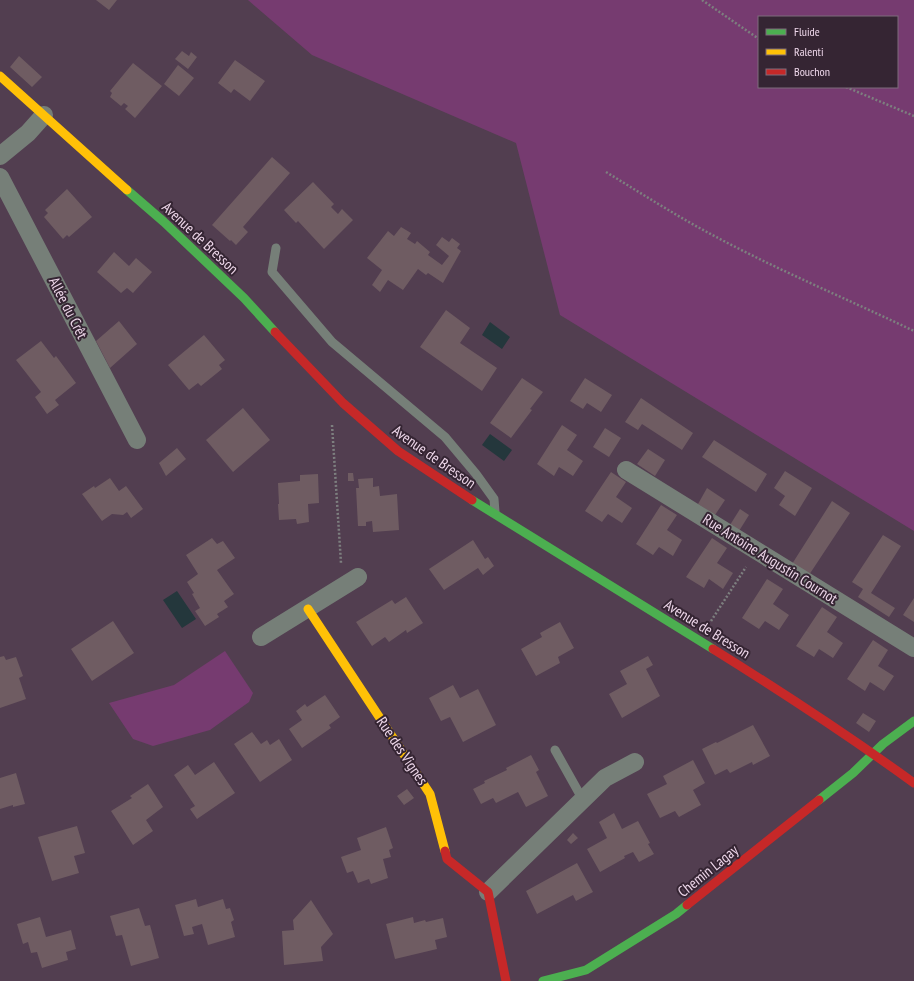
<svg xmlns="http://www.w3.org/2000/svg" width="914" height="981" viewBox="0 0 914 981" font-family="'PT Sans Narrow',sans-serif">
  <rect width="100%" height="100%" fill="#523e50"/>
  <path fill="#763b70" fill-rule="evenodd" d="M 248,0 L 914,0 L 914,531 L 560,315 L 516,143 L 312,55 ZM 759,17 L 897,17 L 897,87 L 759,87 Z
    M 225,651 L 253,693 L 249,702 L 210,730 L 153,746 L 133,739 L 109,703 L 174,685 Z"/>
  <path fill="#24373c" d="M 490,322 L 510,337 L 502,349 L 482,335 Z
    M 490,434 L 512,450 L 504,461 L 482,445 Z
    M 177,591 L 196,619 L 182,628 L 163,600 Z"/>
  <path fill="#6f5c62" d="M 96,0 L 117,0 L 109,10 Z
    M 182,51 L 189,56 L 191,52 L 197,57 L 188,69 L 175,59 Z
    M 19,56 L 42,77 L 32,87 L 10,67 Z
    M 235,60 L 265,81 L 250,101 L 234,89 L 231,93 L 218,83 Z
    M 133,63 L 162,86 L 135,118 L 125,109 L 128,106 L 124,103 L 121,106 L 110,97 L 112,93 L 110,91 Z
    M 178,65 L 194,78 L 179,96 L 164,84 Z
    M 272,157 L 290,173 L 243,227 L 248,232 L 236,245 L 231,240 L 230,241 L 212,225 Z
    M 313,182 L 334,204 L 331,207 L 338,214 L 342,209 L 353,220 L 324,249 L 298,221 L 296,223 L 284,210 Z
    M 67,189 L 92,217 L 69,237 L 67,235 L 63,239 L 44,217 L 48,213 L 45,210 Z
    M 401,227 L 411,233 L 407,239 L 415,244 L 417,241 L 430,252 L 428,255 L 442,265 L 449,256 L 436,245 L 442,237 L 449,242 L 452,238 L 460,244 L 457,248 L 461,251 L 443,283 L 428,273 L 426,275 L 418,269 L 403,290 L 388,280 L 380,292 L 372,285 L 382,270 L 367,258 L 388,231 L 394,236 Z
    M 114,252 L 129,266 L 136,258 L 152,272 L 133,293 L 127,288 L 121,293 L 97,272 Z
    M 446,310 L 470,328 L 460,343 L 497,368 L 482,391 L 420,347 Z
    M 119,321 L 137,344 L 110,368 L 96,341 Z
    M 204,335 L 225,360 L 219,365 L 222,369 L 201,386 L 198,383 L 189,390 L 168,365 Z
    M 41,341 L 54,358 L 56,356 L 76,383 L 55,400 L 59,405 L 47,414 L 35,397 L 41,392 L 16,360 Z
    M 522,378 L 543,392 L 530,409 L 532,410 L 511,438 L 490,423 Z
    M 585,378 L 612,395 L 601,412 L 587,403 L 583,409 L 570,401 Z
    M 641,398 L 693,433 L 682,450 L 642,424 L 638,430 L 625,422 Z
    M 243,408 L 270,440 L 233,472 L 206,440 Z
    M 562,425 L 577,435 L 567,450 L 583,461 L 573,476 L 559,467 L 554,476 L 537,464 Z
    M 605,428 L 621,438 L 609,457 L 593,447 Z
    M 714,440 L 767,474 L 756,492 L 702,457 Z
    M 177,448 L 186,459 L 166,476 L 159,463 Z
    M 648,449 L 665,460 L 655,476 L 637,464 Z
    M 785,471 L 812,488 L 795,516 L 779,505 L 785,496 L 774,488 Z
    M 611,472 L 626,482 L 616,497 L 632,508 L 622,523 L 608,514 L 602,522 L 585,511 Z
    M 348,473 L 353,473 L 354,481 L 348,481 Z
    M 318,474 L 319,503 L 308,504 L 309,522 L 297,524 L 296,519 L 279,520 L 278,504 L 279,504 L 278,483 L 300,481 L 300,475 Z
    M 110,478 L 119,491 L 126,486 L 143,509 L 131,518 L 127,512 L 123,515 L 112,514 L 102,521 L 82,494 L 94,486 L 95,488 Z
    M 373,478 L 373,487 L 379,486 L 380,496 L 397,494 L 399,530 L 373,532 L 372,521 L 366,522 L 366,526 L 358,526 L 356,488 L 359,488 L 358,479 Z
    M 707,488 L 725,500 L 715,515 L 698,504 Z
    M 832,501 L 850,513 L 809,575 L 792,564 Z
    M 661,505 L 677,515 L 667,530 L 682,540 L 673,556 L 659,547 L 653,555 L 636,544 Z
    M 740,509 L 749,515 L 739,531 L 730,525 Z
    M 883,535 L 901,546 L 871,593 L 895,608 L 889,617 L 858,597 L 863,589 L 852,582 Z
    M 212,538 L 217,544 L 223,541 L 235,558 L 217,570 L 234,594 L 224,601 L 228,607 L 217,614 L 219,617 L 205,626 L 195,611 L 200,608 L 192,594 L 194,593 L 187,582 L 198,574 L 186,555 Z
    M 712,538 L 727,548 L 717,563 L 733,573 L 723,589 L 709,579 L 704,588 L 686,577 Z
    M 473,540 L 485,559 L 488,557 L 494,566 L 483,575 L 478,568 L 444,590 L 429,569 Z
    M 767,579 L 783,589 L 773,604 L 789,615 L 779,630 L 765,621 L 759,629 L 742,618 Z
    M 406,597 L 423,623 L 407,633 L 406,630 L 389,642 L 385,637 L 372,646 L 356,622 L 392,600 L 395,604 Z
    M 914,598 L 914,622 L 903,615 Z
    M 822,607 L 837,617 L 827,632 L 843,643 L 833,658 L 819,649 L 814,657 L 796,646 Z
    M 113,621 L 134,653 L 92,681 L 71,649 Z
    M 560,622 L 574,648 L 558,657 L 560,663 L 536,676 L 521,649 L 542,637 L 540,633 Z
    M 873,640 L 888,650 L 878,666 L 894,676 L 884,691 L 870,682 L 865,691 L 847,679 Z
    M 4,656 L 6,660 L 16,657 L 23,676 L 19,678 L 26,699 L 0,708 L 0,657 Z
    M 648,656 L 653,665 L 646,669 L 660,696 L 622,718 L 609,694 L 627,684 L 620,671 Z
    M 453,685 L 460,698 L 478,689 L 496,725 L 463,742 L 450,717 L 441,721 L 429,698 Z
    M 325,695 L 340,717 L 329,725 L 331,728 L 302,748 L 289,729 L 302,720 L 296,711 L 305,704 L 307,707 Z
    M 863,713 L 876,721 L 869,732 L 856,723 Z
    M 753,725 L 770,756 L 753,765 L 752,762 L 730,773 L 727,769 L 715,775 L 702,749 L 716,742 L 717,743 Z
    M 252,732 L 261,744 L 267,740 L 270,745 L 279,739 L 292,760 L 260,782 L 234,744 Z
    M 531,755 L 539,770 L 536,772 L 548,796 L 526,807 L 518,792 L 496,803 L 493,798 L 481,804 L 473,789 L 485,783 L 484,781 L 507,770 L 506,768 Z
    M 693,760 L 705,783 L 693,790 L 701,805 L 679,817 L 675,811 L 660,818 L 647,794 L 667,784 L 663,776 Z
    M 214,762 L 235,793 L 197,819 L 190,809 L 195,806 L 174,775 L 188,765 L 195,775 Z
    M 16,773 L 25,804 L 13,807 L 13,805 L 0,809 L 0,778 Z
    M 148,784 L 163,807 L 146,820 L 153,831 L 133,845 L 111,811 L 132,798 L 130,796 Z
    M 407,789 L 414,798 L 404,805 L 397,796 Z
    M 614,813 L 622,829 L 638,821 L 650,843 L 648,844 L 654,854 L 639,862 L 633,852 L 624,856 L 625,858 L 600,872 L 587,849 L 607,838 L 599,822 Z
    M 77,826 L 85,853 L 74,856 L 79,873 L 52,881 L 38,837 Z
    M 386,827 L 393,848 L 389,850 L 391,857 L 383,859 L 388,878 L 371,884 L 369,879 L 358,883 L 353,871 L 347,873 L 341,857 L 361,850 L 357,838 Z
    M 573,833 L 578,838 L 571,844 L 567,840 Z
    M 577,863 L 593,892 L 576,901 L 573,895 L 537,914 L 526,891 Z
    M 196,899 L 198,907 L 223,899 L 226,909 L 230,908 L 234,920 L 231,922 L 235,937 L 208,945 L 202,924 L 192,927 L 194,934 L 184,936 L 175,905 Z
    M 311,900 L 333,934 L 321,947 L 323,961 L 284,965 L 282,931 L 294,930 L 293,920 Z
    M 139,908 L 145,926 L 150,925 L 159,958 L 131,966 L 122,935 L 116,936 L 110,916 Z
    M 40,917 L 46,937 L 71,930 L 76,949 L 66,952 L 68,960 L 42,968 L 37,952 L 31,953 L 28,942 L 23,944 L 17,924 Z
    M 413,917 L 414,923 L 425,920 L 426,922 L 443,918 L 447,937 L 435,940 L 437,949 L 395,959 L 386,924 Z"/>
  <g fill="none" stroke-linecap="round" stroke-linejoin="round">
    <path stroke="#7d7f7f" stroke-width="2.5" stroke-dasharray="2 2" stroke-linecap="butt" d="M 702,0 L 759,39
      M 846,87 L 914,116
      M 606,172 C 639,192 672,213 705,231 C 773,268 845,298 914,331
      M 332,425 L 341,563
      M 711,621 L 746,567"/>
    <path stroke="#767f78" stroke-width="9" d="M 276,248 L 272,272 L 332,342 L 445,437 L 476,474 L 494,499 L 495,512
      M 555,750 L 583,800"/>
    <path stroke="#767f78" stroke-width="18" d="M 0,156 L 28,133 L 44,115
      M 0,177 L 137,440
      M 626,470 L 914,648
      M 261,637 L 358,577
      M 488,892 L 605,778 L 635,762"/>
    <path stroke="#4caf50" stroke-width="9" d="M 127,190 L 164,222 L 244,298 L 275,332
      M 472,500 L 713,649
      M 819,800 L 853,773 L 883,744 L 914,721
      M 543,981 L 586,970 L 676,914 L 687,905"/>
    <path stroke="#ffc107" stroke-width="9" d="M 0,76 L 127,190
      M 308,609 L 430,794 L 445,851"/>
    <path stroke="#c62828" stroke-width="9" d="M 275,332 L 343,403 L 398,451 L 472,500
      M 713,649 C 782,692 849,736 914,783
      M 445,851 L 447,859 L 488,892 L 506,981
      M 687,905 L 819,800"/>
  </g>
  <g text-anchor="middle" stroke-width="4" stroke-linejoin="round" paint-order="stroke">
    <g font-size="15" fill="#eed7ea" stroke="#352533">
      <text transform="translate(200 238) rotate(43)" y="5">Avenue de Bresson</text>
      <text transform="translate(68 308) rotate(63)" y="5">Allée du Crêt</text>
      <text transform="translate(434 457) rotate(35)" y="5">Avenue de Bresson</text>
      <text transform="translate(770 559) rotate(32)" y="5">Rue Antoine Augustin Cournot</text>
      <text transform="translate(707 629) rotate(32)" y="5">Avenue de Bresson</text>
      <text transform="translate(402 751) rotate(56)" y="5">Rue des Vignes</text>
      <text transform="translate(708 871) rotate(-39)" y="5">Chemin Lagay</text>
    </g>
  </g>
  <rect x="758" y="16" width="140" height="72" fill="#352533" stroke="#7f6c7c"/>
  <rect x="766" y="29" width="20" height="6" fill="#4caf50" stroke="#7f6c7c"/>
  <text x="794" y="36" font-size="12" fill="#eed7ea">Fluide</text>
  <rect x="766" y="49" width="20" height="6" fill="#ffc107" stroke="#7f6c7c"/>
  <text x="794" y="56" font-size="12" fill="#eed7ea">Ralenti</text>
  <rect x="766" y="69" width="20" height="6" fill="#c62828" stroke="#7f6c7c"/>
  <text x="794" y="76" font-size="12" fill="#eed7ea">Bouchon</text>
</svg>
